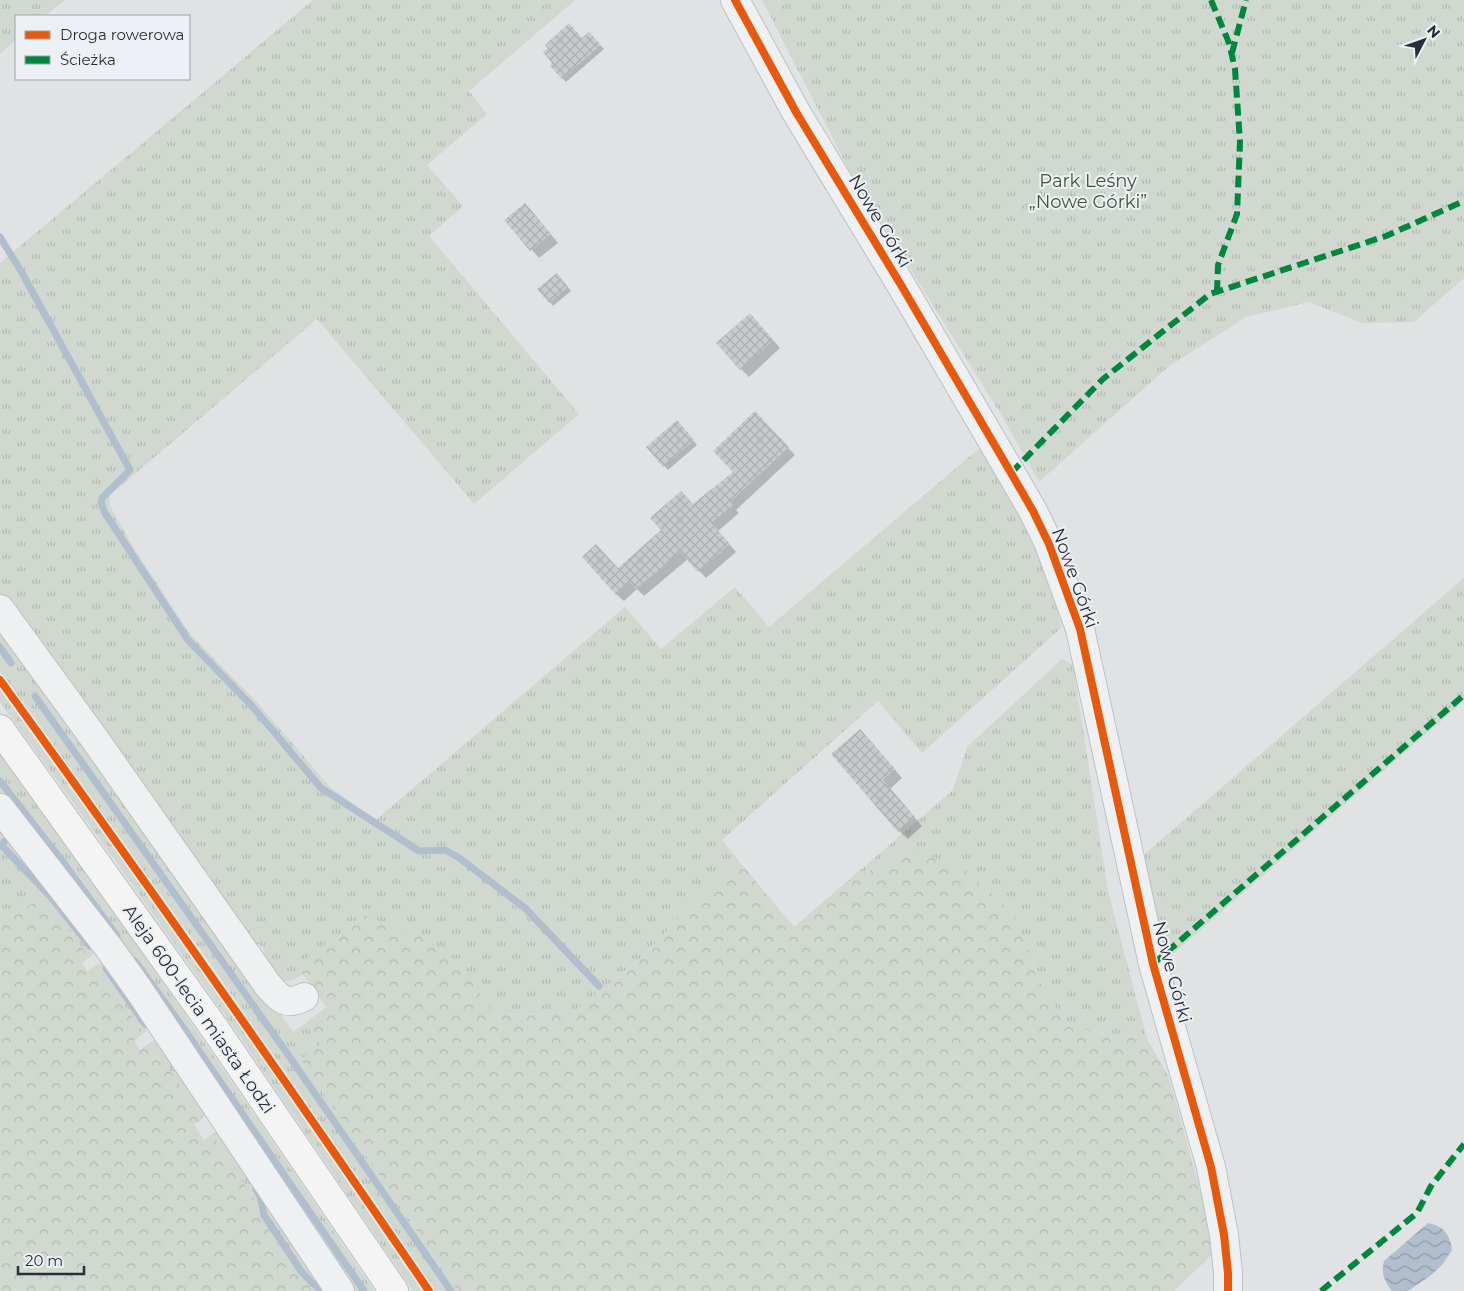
<svg xmlns="http://www.w3.org/2000/svg" width="1464" height="1291" viewBox="0 0 1464 1291" font-family="Montserrat,sans-serif">
  <defs>
    <pattern id="grass-tufts" width="24" height="20" patternUnits="userSpaceOnUse" patternTransform="scale(1.25)"><rect width="24" height="20" fill="#d0d8d0"/><path d="M3 7l-1-3M5 7V3M7 7l1-3M15 17l-1-3M17 17v-4M19 17l1-3" fill="none" stroke="#b3bab4"/></pattern>
    <pattern id="forest-crowns" width="20" height="18" patternUnits="userSpaceOnUse" patternTransform="scale(1.25)"><rect width="20" height="18" fill="#d0d8d0"/><path d="M2 6a3 3 0 1 1 6 0M12 15a3 3 0 1 1 6 0" fill="none" stroke="#b3bab4"/></pattern>
    <pattern id="water-waves" width="16" height="10" patternUnits="userSpaceOnUse" patternTransform="scale(1.25)"><rect width="16" height="10" fill="#b0becd"/><path d="M0 5q4-4 8 0t8 0" fill="none" stroke="#8f9ba8"/></pattern>
    <pattern id="building-cross-hatch" width="8" height="8" patternUnits="userSpaceOnUse" patternTransform="scale(1.25)"><rect width="8" height="8" fill="#c8cacc"/><path d="M0 0l8 8M0 8l8-8" fill="none" stroke="#acaeb0"/></pattern>
  </defs>
  <rect width="100%" height="100%" fill="#e0e2e4"/>
  <path fill="url(#grass-tufts)" d="M 0,0 L 65,0 L 45,16 L 16,16 L 16,40 L 0,54 Z
    M 313,0 L 575,0 L 469,91 L 487,114 L 427,165 L 463,206 L 429,236 L 579,414 L 474,504 L 317,319 L 110,495 L 110,506 L 134,548 L 190,634 L 256,701 L 330,787 L 376,820 L 625,607 L 661,649 L 735,587 L 769,627 L 982,446 L 994,462 L 1050,571 L 1061,628 L 922,753 L 878,701 L 722,840 L 740,862 L 695,900 L 644,956 L 570,1014 L 496,1015 L 476,990 L 297,965 L 303,974 C 295,980 288,982 278,982 L 261,955 L 265,952 L 259,944 L 255,946 L 207,879 L 210,876 L 204,868 L 200,870 L 0,599 L 0,263 Z
    M 762,0 L 1464,0 L 1464,278 L 1414,322 L 1362,323 L 1309,302 L 1246,317 L 1168,367 L 1039,482 L 1000,413 L 851,174 Z
    M 1464,578 L 1464,701 L 1166,960 L 1139,859 Z
    M 0,621 L 79,730 L 293,1032 L 306,1023 L 321,1044 L 301,1059 L 457,1291 L 435,1291 L 210,963 L 0,672 Z
    M 1062,659 L 1073,665 L 1108,891 L 1147,1039 L 1071,1028 L 1043,990 L 1027,947 L 910,849 L 843,885 L 953,790 L 967,747 Z
    M 0,690 L 198,964 L 422,1291 L 413,1291 L 229,1021 L 106,848 L 0,702 Z
    M 0,754 C 129,931 252,1110 374,1291 L 347,1291 L 0,798 Z
    M 0,820 L 97,950 L 90,957 L 42,898 L 20,910 L 0,924 Z
    M 103,961 L 150,1027 L 144,1033 L 96,965 Z
    M 158,1038 L 207,1112 L 202,1119 L 151,1042 Z
    M 220,1130 L 332,1291 L 314,1291 L 212,1134 Z"/>
  <path fill="url(#forest-crowns)" d="M 910,849 L 963,868 L 1013,913 L 1027,947 L 1043,990 L 1071,1028 L 1147,1039 L 1168,1075 L 1217,1250 L 1174,1291 L 457,1291 L 301,1059 L 321,1044 L 306,1023 L 326,1007 L 297,966 L 363,915 L 428,939 L 454,959 L 496,1015 L 570,1014 L 644,956 L 695,900 L 740,862 L 794,927 L 843,885 Z
    M 42,898 L 90,957 L 82,963 L 87,971 L 96,965 L 144,1033 L 134,1041 L 140,1050 L 151,1042 L 202,1119 L 194,1125 L 204,1140 L 212,1134 L 314,1291 L 0,1291 L 0,924 L 20,910 Z"/>
  <path fill="url(#water-waves)" d="M 1428,1223 C 1444,1226 1450,1235 1452,1250 L 1442,1265 L 1430,1276 L 1408,1291 L 1392,1291 C 1384,1281 1381,1273 1384,1261 Z"/>
  <path fill="#0003" d="M 593,37 L 604,49 L 566,82 L 562,78 L 554,63 L 582,39 Z
    M 533,213 L 558,243 L 539,258 L 506,220 Z
    M 560,278 L 571,291 L 553,306 L 550,302 Z
    M 758,323 L 780,348 L 749,377 L 741,369 Z
    M 755,413 L 795,455 L 736,510 L 739,513 L 718,531 L 736,552 L 706,578 L 688,559 L 644,596 L 637,589 L 624,601 L 616,594 L 618,570 L 734,472 Z
    M 681,426 L 697,445 L 668,470 L 647,447 Z
    M 869,739 L 902,778 L 890,789 L 922,826 L 908,839 L 899,831 Z"/>
  <g fill="none" stroke-linecap="round" stroke-linejoin="round">
    <path stroke="#b0becd" stroke-width="7" d="M 0,237 L 21,271 L 130,470 L 102,498 L 101,503 L 105,513 L 188,640 L 252,706 L 321,788 L 419,851 L 445,850 L 458,857 L 525,908 L 599,986
      M 0,647 L 11,663
      M 35,696 L 289,1056 L 451,1291
      M 0,781 L 66,866 L 117,936
      M 4,842 L 2,846 L 50,896 L 90,946
      M 135,961 L 182,1026 L 364,1291
      M 106,968 L 145,1024
      M 256,1189 L 260,1196 L 264,1215 L 301,1271 L 312,1283 L 323,1291"/>
  </g>
  <path fill="url(#building-cross-hatch)" d="M 569,23 L 582,38 L 589,32 L 601,45 L 562,79 L 550,66 L 552,63 L 543,52 L 548,48 L 545,45 Z
    M 525,203 L 551,234 L 530,251 L 504,220 Z
    M 557,273 L 568,287 L 549,303 L 537,289 Z
    M 750,313 L 773,340 L 740,370 L 716,343 Z
    M 755,411 L 789,447 L 730,502 L 733,505 L 711,523 L 730,544 L 698,572 L 680,552 L 636,589 L 630,582 L 616,595 L 582,557 L 596,544 L 618,568 L 661,530 L 650,518 L 681,491 L 693,504 L 733,472 L 713,451 Z
    M 677,420 L 694,440 L 663,467 L 646,447 Z
    M 860,729 L 895,769 L 883,780 L 915,817 L 898,832 L 831,754 Z"/>
  <g fill="none" stroke-linecap="round" stroke-linejoin="round">
    <g stroke="#bec0c2" stroke-width="30">
      <path id="minor" d="M 735,0 L 796,112 L 901,285 L 1011,473 L 1033,511 L 1049,544 L 1080,629 L 1153,964 L 1211,1167 L 1224,1235 L 1228,1273 L 1228,1291
        M 0,609 L 89,731 L 267,984 C 279,998 286,1007 304,997
        M 0,808 L 109,948 L 139,990 L 340,1291"/>
    </g>
    <g stroke="#bcbfc2" stroke-width="30">
      <path id="major" d="M 0,729 L 215,1029 L 394,1291"/>
    </g>
    <use href="#minor" stroke="#eff0f1" stroke-width="28"/>
    <use href="#major" stroke="#f4f4f5" stroke-width="28"/>
    <path stroke="#00873e" stroke-width="6" stroke-dasharray="12 6" stroke-linecap="butt" d="M 1211,0 L 1229,43 L 1235,69 L 1240,142 L 1237,214 L 1218,265 L 1217,291
      M 1232,53 L 1246,0
      M 1011,473 L 1103,379 L 1210,294 L 1386,236 L 1464,201
      M 1153,964 L 1464,695
      M 1321,1291 L 1417,1213 L 1431,1186 L 1464,1144"/>
    <g stroke="#edf0f4" stroke-width="11">
      <path id="cycleway" d="M 735,0 L 796,112 L 901,285 L 1011,473 L 1033,511 L 1049,544 L 1080,629 L 1153,964 L 1211,1167 L 1224,1235 L 1228,1273 L 1228,1291
        M 0,680 C 146,882 289,1085 429,1291"/>
    </g>
    <use href="#cycleway" stroke="#e8590c" stroke-width="8"/>
  </g>
  <g text-anchor="middle" stroke-width="4" stroke-linejoin="round" paint-order="stroke">
    <g font-size="18" fill="#3c5637" stroke="#edf0f4">
      <text x="1088" y="187">Park Leśny<tspan x="1088" dy="21">„Nowe Górki”</tspan></text>
    </g>
    <g font-size="18" fill="#282f3b" stroke="#edf0f4">
      <text transform="translate(880 221) rotate(59)" y="6">Nowe Górki</text>
      <text transform="translate(1075 578) rotate(70)" y="6">Nowe Górki</text>
      <text transform="translate(1172 972) rotate(75)" y="6">Nowe Górki</text>
      <text transform="translate(199 1009) rotate(55)" y="6">Aleja 600-lecia miasta Łodzi</text>
    </g>
  </g>
  <rect x="15" y="15" width="175" height="65" fill="#edf0f4" stroke="#9ea3aa"/>
  <rect x="25" y="31" width="25" height="8" fill="#e8590c" stroke="#9ea3aa"/>
  <text x="60" y="40" font-size="15" fill="#282f3b">Droga rowerowa</text>
  <rect x="25" y="56" width="25" height="8" fill="#00873e" stroke="#9ea3aa"/>
  <text x="60" y="65" font-size="15" fill="#282f3b">Ścieżka</text>
  <g transform="translate(1424 40) rotate(49)" stroke="#edf0f4" stroke-width="4" paint-order="stroke">
  <path d="M0-4L9 19L0 12L-9 19Z" fill="#282f3b"/>
  <text y="-8" font-size="14" font-weight="bold" text-anchor="middle" fill="#282f3b">N</text>
  </g>
  <path d="M18 1266v8h66v-8" fill="none" stroke="#282f3b" stroke-width="2.5"/>
  <text x="25" y="1266" font-size="15" fill="#282f3b" stroke="#edf0f4" stroke-width="4" paint-order="stroke">20 m</text>
</svg>
